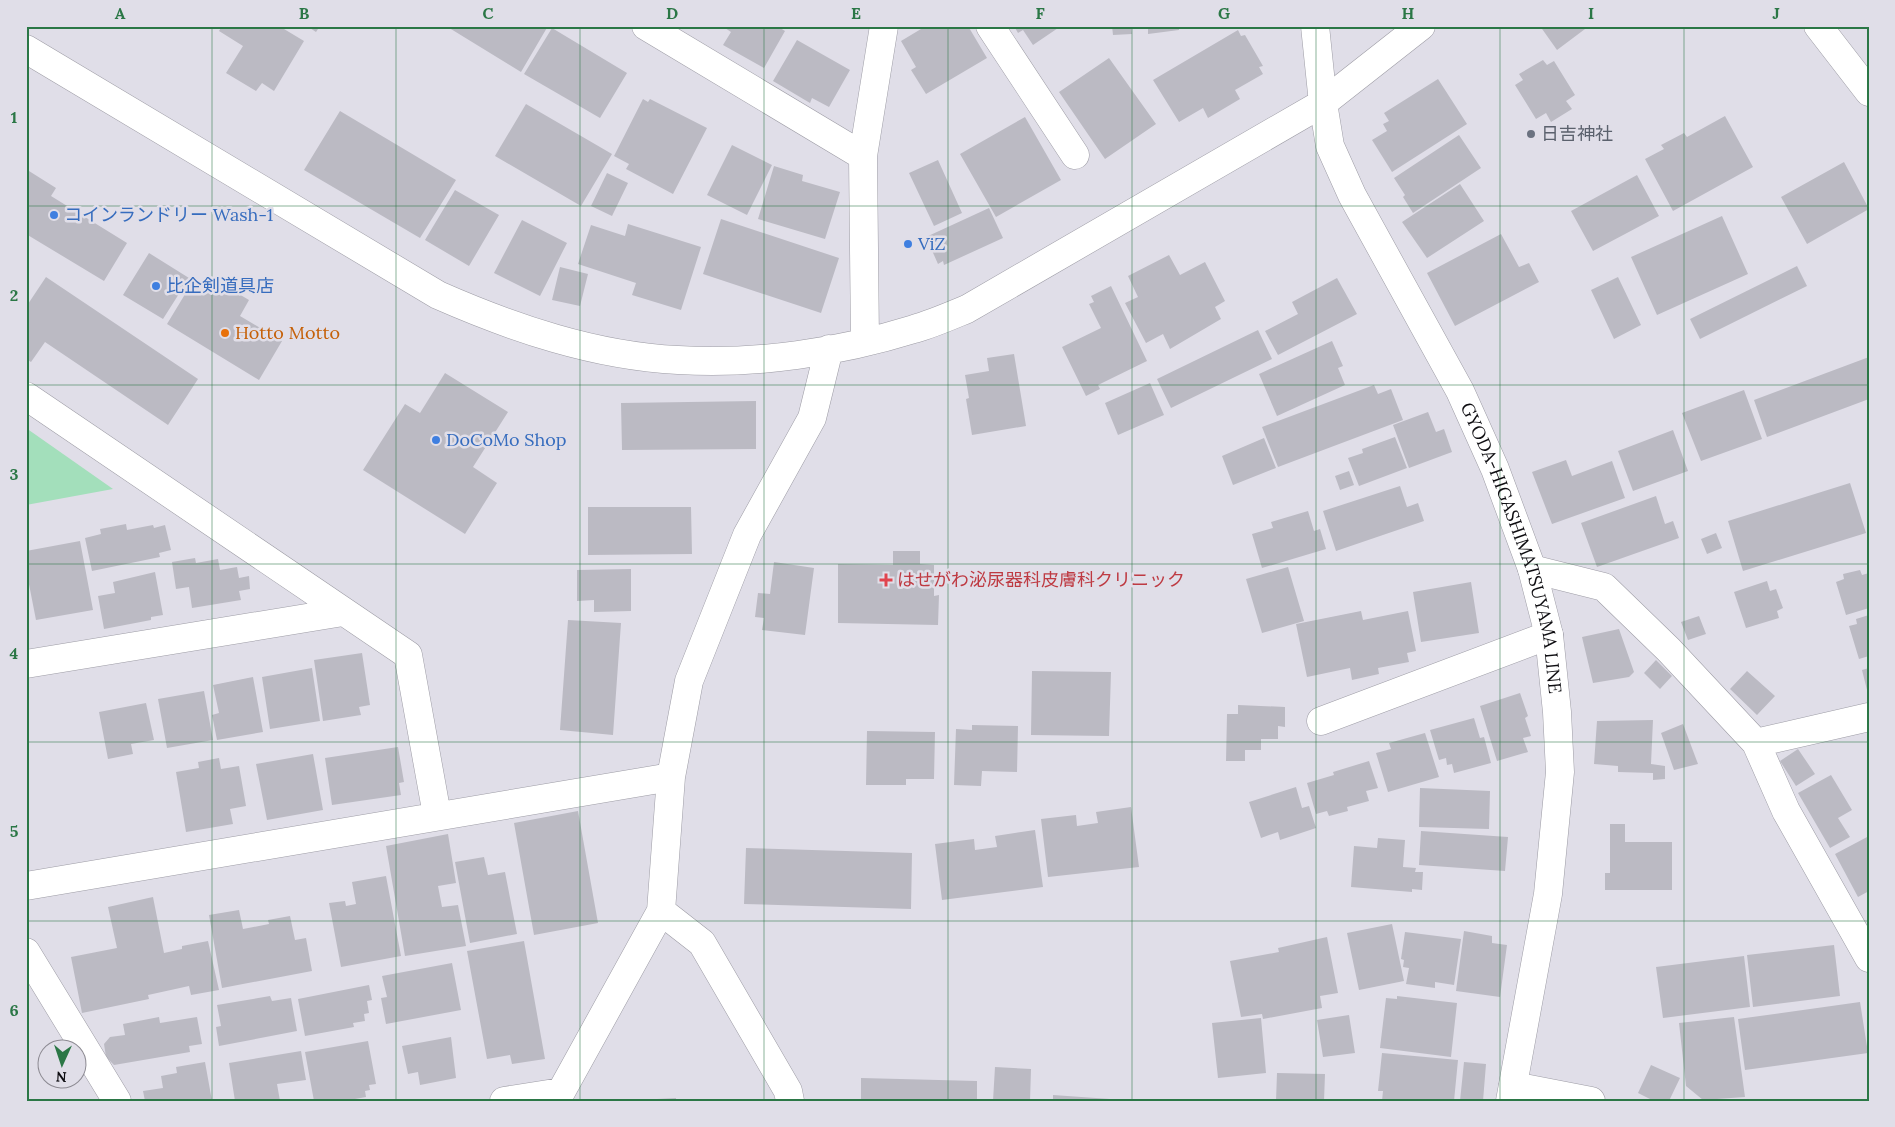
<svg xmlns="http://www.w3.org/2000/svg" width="1895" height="1127" viewBox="0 0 1895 1127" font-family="Lora,'Noto Sans JP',serif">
  <rect width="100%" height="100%" fill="#e0dee8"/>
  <path fill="#a3dfbb" d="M 26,428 L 113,489 L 26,505 Z"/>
  <path fill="#bbbac3" d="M 222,26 L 279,26 L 304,41 L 274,91 L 262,83 L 256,91 L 226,73 L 243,46 L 219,31 Z
    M 307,26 L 320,26 L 316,32 Z
    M 446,26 L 548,26 L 521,72 Z
    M 726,26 L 777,26 L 785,31 L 764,68 L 723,45 L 731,32 L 725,28 Z
    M 926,26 L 968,26 L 987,58 L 926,94 L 911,70 L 916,67 L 901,41 Z
    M 1014,26 L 1061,26 L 1033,45 L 1023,30 L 1018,33 Z
    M 1112,26 L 1131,26 L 1132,34 L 1113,35 Z
    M 1148,26 L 1179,26 L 1179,30 L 1148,34 Z
    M 1192,26 L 1210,26 L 1210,28 L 1192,29 Z
    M 1540,26 L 1589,26 L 1557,50 Z
    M 552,28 L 627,73 L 600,118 L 524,74 Z
    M 1238,30 L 1241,36 L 1245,35 L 1263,66 L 1259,67 L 1263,74 L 1235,90 L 1240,99 L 1208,118 L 1203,108 L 1179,122 L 1153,80 Z
    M 797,40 L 850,70 L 829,107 L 812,98 L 810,103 L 773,81 Z
    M 1109,58 L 1156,124 L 1105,159 L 1059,92 Z
    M 1543,60 L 1547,65 L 1554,61 L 1575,95 L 1566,101 L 1572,109 L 1551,122 L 1546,113 L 1536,119 L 1515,85 L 1523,80 L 1519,74 Z
    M 1438,79 L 1467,124 L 1392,172 L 1372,140 L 1387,131 L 1383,124 L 1389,121 L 1384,113 Z
    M 643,99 L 648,102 L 650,99 L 707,128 L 673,194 L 626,169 L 629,164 L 614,156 Z
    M 526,104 L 612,154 L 581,206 L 495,156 Z
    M 340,111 L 456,180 L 420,238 L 304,170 Z
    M 1725,116 L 1753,167 L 1673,211 L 1645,159 L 1664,149 L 1661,145 L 1684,133 L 1687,137 Z
    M 1025,117 L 1061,180 L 996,217 L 960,154 Z
    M 1459,135 L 1481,168 L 1413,213 L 1403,197 L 1405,195 L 1394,178 Z
    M 732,145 L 772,165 L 747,215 L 707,195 Z
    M 938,160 L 962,213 L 934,226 L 909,173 Z
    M 1844,162 L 1869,209 L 1807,244 L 1781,197 Z
    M 774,166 L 803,175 L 802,181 L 840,192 L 825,239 L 758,219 Z
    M 29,171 L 56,188 L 51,196 L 127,243 L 104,281 L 26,234 L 26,175 Z
    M 607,173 L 628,183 L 612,216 L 591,206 Z
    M 1637,175 L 1659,216 L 1593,251 L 1571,211 Z
    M 1460,184 L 1484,221 L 1427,258 L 1402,222 Z
    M 455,190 L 499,215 L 469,266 L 425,240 Z
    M 989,208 L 1003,238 L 944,265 L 943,261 L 938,264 L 926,237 Z
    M 1722,216 L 1748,274 L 1657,315 L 1631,257 Z
    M 721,219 L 839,258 L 821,313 L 703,274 Z
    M 522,220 L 567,243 L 540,296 L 494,273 Z
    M 628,224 L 701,247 L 681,310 L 632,295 L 636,283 L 578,264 L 591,225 L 625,236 Z
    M 1501,234 L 1519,267 L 1529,263 L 1539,282 L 1455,326 L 1427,273 Z
    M 149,253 L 189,278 L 163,319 L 123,295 Z
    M 1169,255 L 1180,275 L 1205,262 L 1225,301 L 1215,307 L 1221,319 L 1170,349 L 1163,334 L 1146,343 L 1125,303 L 1138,297 L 1128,276 Z
    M 1797,266 L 1807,286 L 1700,339 L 1690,319 Z
    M 560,267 L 588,274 L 580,306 L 552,300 Z
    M 46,277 L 198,379 L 168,425 L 45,342 L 31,362 L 26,359 L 26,307 Z
    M 210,277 L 249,300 L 240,316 L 282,341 L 259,380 L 167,324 L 190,286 L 201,293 Z
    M 1618,277 L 1641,325 L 1614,339 L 1591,290 Z
    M 1337,278 L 1357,314 L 1278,355 L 1265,331 L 1298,314 L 1292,302 Z
    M 1111,286 L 1147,361 L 1098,385 L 1100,389 L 1086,396 L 1062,347 L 1101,328 L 1089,304 L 1094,302 L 1091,296 Z
    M 1258,330 L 1272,359 L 1171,408 L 1157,379 Z
    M 1332,341 L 1343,366 L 1338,368 L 1345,385 L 1277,416 L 1259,374 Z
    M 1014,354 L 1026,426 L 972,435 L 966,399 L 969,398 L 965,375 L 989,371 L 987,358 Z
    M 1869,357 L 1869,399 L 1767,437 L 1754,400 Z
    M 445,373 L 508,412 L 473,467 L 497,483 L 465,534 L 363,470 L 405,404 L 420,413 Z
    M 1150,383 L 1164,415 L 1118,435 L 1105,403 Z
    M 1374,385 L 1378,394 L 1391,389 L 1403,420 L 1278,467 L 1262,427 Z
    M 1744,390 L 1762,439 L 1701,461 L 1682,413 Z
    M 756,401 L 756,449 L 622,450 L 621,403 Z
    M 1428,412 L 1436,432 L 1444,429 L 1452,452 L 1409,468 L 1393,425 Z
    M 1673,430 L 1688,471 L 1633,491 L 1618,451 Z
    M 1395,437 L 1407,468 L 1359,486 L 1348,458 L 1363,453 L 1362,449 Z
    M 1264,438 L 1276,468 L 1233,485 L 1222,456 Z
    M 1566,460 L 1572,476 L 1612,461 L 1625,498 L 1552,524 L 1532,472 Z
    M 1349,471 L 1354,485 L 1340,490 L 1335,476 Z
    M 1850,483 L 1866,533 L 1743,571 L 1728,521 Z
    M 1400,486 L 1407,507 L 1418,503 L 1424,521 L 1336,551 L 1323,511 Z
    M 1656,496 L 1665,524 L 1673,521 L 1679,538 L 1597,567 L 1581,523 Z
    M 588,507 L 691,507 L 692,554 L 588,555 Z
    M 1308,511 L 1314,531 L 1320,529 L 1326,549 L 1262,568 L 1252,534 L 1273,528 L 1271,522 Z
    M 126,524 L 127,530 L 153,525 L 154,528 L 165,525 L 171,550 L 159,553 L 160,557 L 92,571 L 85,538 L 101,534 L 100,529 Z
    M 1716,533 L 1722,548 L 1707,554 L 1701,539 Z
    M 80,541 L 93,610 L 36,620 L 26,569 L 26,551 Z
    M 893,551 L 920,551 L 920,564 L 934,565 L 934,596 L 939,595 L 938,625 L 838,623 L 838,564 L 893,565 Z
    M 195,558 L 196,563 L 218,559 L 220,570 L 237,567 L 239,578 L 249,576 L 250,589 L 239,591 L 241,600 L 192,608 L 189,587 L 176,589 L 172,562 Z
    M 774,562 L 814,568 L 805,635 L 762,630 L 764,618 L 755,617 L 758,593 L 770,594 Z
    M 1288,567 L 1304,621 L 1262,633 L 1246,579 Z
    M 631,569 L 631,611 L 594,612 L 594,600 L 577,601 L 577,570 Z
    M 1860,570 L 1862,575 L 1869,573 L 1869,608 L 1846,615 L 1836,582 L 1844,579 L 1843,574 Z
    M 155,572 L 163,615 L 151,617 L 151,620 L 104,629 L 98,596 L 115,593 L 113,582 Z
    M 1767,581 L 1770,591 L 1776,589 L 1783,608 L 1777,611 L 1779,618 L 1746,628 L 1734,592 Z
    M 1471,582 L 1479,633 L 1421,642 L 1413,592 Z
    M 1361,611 L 1363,620 L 1408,611 L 1416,651 L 1407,653 L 1409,662 L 1378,668 L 1379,674 L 1352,680 L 1350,668 L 1307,677 L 1296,624 Z
    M 1869,615 L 1869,656 L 1859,659 L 1849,626 L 1857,624 L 1856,619 Z
    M 1699,616 L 1706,634 L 1688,640 L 1681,622 Z
    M 568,620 L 621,623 L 613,735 L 560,730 Z
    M 1619,629 L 1634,672 L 1629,677 L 1593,683 L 1582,637 Z
    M 362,653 L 370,705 L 359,707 L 361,715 L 323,721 L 314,660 Z
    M 1656,660 L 1672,676 L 1660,689 L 1644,673 Z
    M 312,668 L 320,721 L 270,729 L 262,677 Z
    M 1869,668 L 1869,693 L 1868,694 L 1862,670 Z
    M 1032,671 L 1111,672 L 1109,736 L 1031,735 Z
    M 1747,671 L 1775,696 L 1757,715 L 1730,689 Z
    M 253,677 L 263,732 L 217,740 L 212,715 L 219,713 L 213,685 Z
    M 204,691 L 213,740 L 167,748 L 158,699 Z
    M 1520,693 L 1528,716 L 1525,718 L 1531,736 L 1523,738 L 1528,752 L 1497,761 L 1480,706 Z
    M 146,703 L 154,740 L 131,744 L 133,754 L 108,759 L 99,712 Z
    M 1238,705 L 1285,707 L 1285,727 L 1278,726 L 1278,739 L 1261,739 L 1261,750 L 1245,750 L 1245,761 L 1226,761 L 1227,714 L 1238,714 Z
    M 1474,718 L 1480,738 L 1484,737 L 1491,763 L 1454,773 L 1452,764 L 1447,765 L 1446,758 L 1439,760 L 1430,730 Z
    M 1653,720 L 1651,764 L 1665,766 L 1665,779 L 1653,780 L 1653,773 L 1618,772 L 1618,766 L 1594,764 L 1597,721 Z
    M 1683,724 L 1698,764 L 1674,770 L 1661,733 Z
    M 972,725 L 1018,726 L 1017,772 L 982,771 L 981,786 L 954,785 L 956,729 L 972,730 Z
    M 867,731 L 935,732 L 934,779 L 906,779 L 906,785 L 866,785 Z
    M 1425,733 L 1439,777 L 1388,792 L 1376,753 L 1391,749 L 1389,743 Z
    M 398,747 L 404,782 L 399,783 L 401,795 L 332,805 L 325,758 Z
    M 1798,749 L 1815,774 L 1796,786 L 1780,761 Z
    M 313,754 L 323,810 L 267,820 L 256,764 Z
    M 219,758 L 221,769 L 239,766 L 246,806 L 230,809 L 233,824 L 186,832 L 176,772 L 199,768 L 198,762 Z
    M 1369,761 L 1378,788 L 1366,791 L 1369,801 L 1347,807 L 1348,811 L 1329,816 L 1327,811 L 1316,814 L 1307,783 L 1334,775 L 1333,772 Z
    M 1831,775 L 1852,810 L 1838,818 L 1850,837 L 1830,848 L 1798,793 Z
    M 1296,787 L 1302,808 L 1309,806 L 1316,828 L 1280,840 L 1278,832 L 1261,838 L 1249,802 Z
    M 1420,788 L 1490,791 L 1489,829 L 1419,827 Z
    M 1131,807 L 1139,867 L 1048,877 L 1041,819 L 1076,815 L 1077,826 L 1098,823 L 1096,812 Z
    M 578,811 L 598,923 L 534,935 L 514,823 Z
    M 1610,824 L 1625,824 L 1625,842 L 1672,842 L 1672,890 L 1605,890 L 1605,873 L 1610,873 Z
    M 1035,830 L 1043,887 L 942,900 L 935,844 L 974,839 L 975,850 L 997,847 L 995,836 Z
    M 1421,831 L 1508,837 L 1505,871 L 1419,865 Z
    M 448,834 L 456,883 L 438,886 L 442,907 L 458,905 L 466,946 L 405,956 L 386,846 Z
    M 1869,836 L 1869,891 L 1858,897 L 1835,854 Z
    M 1378,838 L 1405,840 L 1403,867 L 1416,868 L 1415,872 L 1423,872 L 1422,890 L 1412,889 L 1412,892 L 1351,887 L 1354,846 L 1377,848 Z
    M 746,848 L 912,853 L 911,909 L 744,904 Z
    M 484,857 L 488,875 L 505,872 L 517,934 L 470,943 L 455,862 Z
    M 386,876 L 401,956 L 341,967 L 329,903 L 345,901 L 346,906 L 356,904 L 352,882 Z
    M 153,897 L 164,953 L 182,949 L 182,946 L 208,941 L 219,990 L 191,995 L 189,986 L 148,995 L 149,999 L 82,1013 L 71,957 L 117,948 L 108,907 Z
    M 239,910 L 243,929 L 269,924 L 268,920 L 290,916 L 295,940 L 306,938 L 312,971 L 222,988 L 209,915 Z
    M 1392,924 L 1404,981 L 1359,990 L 1347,933 Z
    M 1464,931 L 1492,936 L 1492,943 L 1507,945 L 1500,997 L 1456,991 Z
    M 1405,932 L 1461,939 L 1454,985 L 1435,982 L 1435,988 L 1406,984 L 1409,968 L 1403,967 L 1404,960 L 1401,959 Z
    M 1327,937 L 1338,993 L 1320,996 L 1322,1008 L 1263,1019 L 1262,1014 L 1241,1017 L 1230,961 L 1279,952 L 1278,948 Z
    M 524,941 L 545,1059 L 512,1064 L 510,1055 L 487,1059 L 467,951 Z
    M 1834,945 L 1840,996 L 1753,1007 L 1747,955 Z
    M 1744,956 L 1750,1007 L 1663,1018 L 1656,967 Z
    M 452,963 L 461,1010 L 386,1024 L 381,998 L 387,997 L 382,976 Z
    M 369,985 L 372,1000 L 367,1001 L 369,1013 L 364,1014 L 365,1021 L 353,1023 L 354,1027 L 305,1036 L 298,999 Z
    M 270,996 L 272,1001 L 291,998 L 297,1031 L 219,1046 L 216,1027 L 221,1026 L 217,1005 Z
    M 1397,996 L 1457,1003 L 1451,1057 L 1380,1048 L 1386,998 L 1397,999 Z
    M 1860,1002 L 1868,1053 L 1745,1070 L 1738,1019 Z
    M 1349,1015 L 1355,1053 L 1323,1057 L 1317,1020 Z
    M 159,1017 L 160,1023 L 197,1017 L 202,1044 L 189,1046 L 190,1052 L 114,1065 L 106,1057 L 104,1044 L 110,1037 L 125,1035 L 123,1024 Z
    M 1734,1017 L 1745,1097 L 1703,1100 L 1686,1086 L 1679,1023 Z
    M 1261,1018 L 1266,1073 L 1218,1078 L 1212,1023 Z
    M 451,1037 L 456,1078 L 420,1085 L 418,1072 L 408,1074 L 402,1046 Z
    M 368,1041 L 376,1084 L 369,1085 L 370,1090 L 365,1091 L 366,1097 L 344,1101 L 314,1101 L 305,1052 Z
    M 301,1051 L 306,1080 L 277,1084 L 280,1101 L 235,1101 L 229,1063 Z
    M 1382,1053 L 1458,1060 L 1454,1101 L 1382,1101 L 1383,1091 L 1378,1091 Z
    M 205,1062 L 212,1101 L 145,1101 L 143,1091 L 163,1088 L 161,1076 L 177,1073 L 176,1067 Z
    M 1464,1062 L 1486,1064 L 1483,1101 L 1460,1101 Z
    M 1651,1065 L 1680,1078 L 1669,1101 L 1654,1101 L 1638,1093 Z
    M 995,1067 L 1031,1069 L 1030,1101 L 993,1101 Z
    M 1277,1073 L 1325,1074 L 1324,1101 L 1276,1101 Z
    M 861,1078 L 977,1081 L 977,1101 L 861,1101 Z
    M 1053,1095 L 1110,1099 L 1110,1101 L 1053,1101 Z
    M 676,1098 L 676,1101 L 657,1101 L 657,1099 Z"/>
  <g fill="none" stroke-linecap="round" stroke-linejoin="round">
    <g stroke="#9d9ca5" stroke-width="29">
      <path id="minor" d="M 646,26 L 863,156
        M 990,26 L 1075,155
        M 1818,26 L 1869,92
        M 26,49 L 438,295 C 513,328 595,356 678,360 C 756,365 840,352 914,329 C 932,324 950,316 967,309 L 1323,103 L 1421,26
        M 865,342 L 863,156 L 884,26
        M 26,396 L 408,655 L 437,815
        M 1532,569 L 1604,587 L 1669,650 L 1756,743 L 1786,811 L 1869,958
        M 26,664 L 343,612
        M 1321,721 L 1549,635
        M 1756,743 L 1869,717
        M 26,886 L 671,777
        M 661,911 L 702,943 L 788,1091 L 790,1101
        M 26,952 L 117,1101
        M 1513,1086 L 1591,1101
        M 504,1101 L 561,1092 L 661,911 L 671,777 L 689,681 L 747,535 L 812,418 L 829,349"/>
    </g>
    <g stroke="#9d9ca5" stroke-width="29">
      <g id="major">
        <path id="s1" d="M 1315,26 L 1323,103 L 1330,146 L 1352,195 L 1460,391 L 1495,469 L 1532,569 L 1549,635 L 1557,712 L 1560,772 L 1548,894 L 1510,1101"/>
      </g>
    </g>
    <use href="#minor" stroke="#fff" stroke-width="28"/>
    <use href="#major" stroke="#fff" stroke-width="28"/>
  </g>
  <path fill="none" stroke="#2b7746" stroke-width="1" stroke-opacity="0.55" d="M 212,26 L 212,1101M 396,26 L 396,1101M 580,26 L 580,1101M 764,26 L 764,1101M 948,26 L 948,1101M 1132,26 L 1132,1101M 1316,26 L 1316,1101M 1500,26 L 1500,1101M 1684,26 L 1684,1101M 26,206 L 1869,206M 26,385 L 1869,385M 26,564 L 1869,564M 26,742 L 1869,742M 26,921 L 1869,921"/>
  <circle fill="#6b7280" stroke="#e0dee8" stroke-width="2" cx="1531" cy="134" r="5"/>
  <g fill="#3f7fe0" stroke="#e0dee8" stroke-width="2">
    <circle cx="54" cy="215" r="5"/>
    <circle cx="908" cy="244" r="5"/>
    <circle cx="156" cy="286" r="5"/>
    <circle cx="436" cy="440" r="5"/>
  </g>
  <circle fill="#e8710a" stroke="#e0dee8" stroke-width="2" cx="225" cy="333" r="5"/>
  <path fill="#e0444e" stroke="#e0dee8" stroke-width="2" d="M883.5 572.5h5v5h5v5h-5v5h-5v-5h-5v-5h5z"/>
  <g text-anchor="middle" stroke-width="5" stroke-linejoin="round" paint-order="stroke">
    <g font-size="18" fill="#5b616d" stroke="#e0dee8" text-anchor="start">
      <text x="1541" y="140">日吉神社</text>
    </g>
    <g font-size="18" fill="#366cbe" stroke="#e0dee8" text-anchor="start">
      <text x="64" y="221">コインランドリー Wash-1</text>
      <text x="918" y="250">ViZ</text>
      <text x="166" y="292">比企剣道具店</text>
      <text x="446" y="446">DoCoMo Shop</text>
    </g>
    <g font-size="18" fill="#c56008" stroke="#e0dee8" text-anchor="start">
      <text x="235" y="339">Hotto Motto</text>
    </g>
    <g font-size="18" fill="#0e0d11" stroke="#e0dee8">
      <text dy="6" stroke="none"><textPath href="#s1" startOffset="565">GYODA-HIGASHIMATSUYAMA LINE</textPath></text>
    </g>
    <g font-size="18" fill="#be3a42" stroke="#e0dee8" text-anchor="start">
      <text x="897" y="586">はせがわ泌尿器科皮膚科クリニック</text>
    </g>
  </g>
  <rect width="1895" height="1127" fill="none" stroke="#e0dee8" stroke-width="55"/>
  <g transform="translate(62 1064) rotate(183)"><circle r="24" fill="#e0dee8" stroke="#8c8a92"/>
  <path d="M0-4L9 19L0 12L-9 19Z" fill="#2b7746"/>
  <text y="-8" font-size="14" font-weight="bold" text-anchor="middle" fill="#0e0d11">N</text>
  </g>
  <rect x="28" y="28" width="1840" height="1072" fill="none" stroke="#2b7746" stroke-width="2"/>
  <g font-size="16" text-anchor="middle" font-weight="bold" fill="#2b7746">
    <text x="120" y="19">A</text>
    <text x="304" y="19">B</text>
    <text x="488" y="19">C</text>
    <text x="672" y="19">D</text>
    <text x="856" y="19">E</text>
    <text x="1040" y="19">F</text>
    <text x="1224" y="19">G</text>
    <text x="1408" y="19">H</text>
    <text x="1591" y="19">I</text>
    <text x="1776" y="19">J</text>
    <text x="14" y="123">1</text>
    <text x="14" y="301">2</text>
    <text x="14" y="480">3</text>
    <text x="14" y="659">4</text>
    <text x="14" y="837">5</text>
    <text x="14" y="1016">6</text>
  </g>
</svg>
